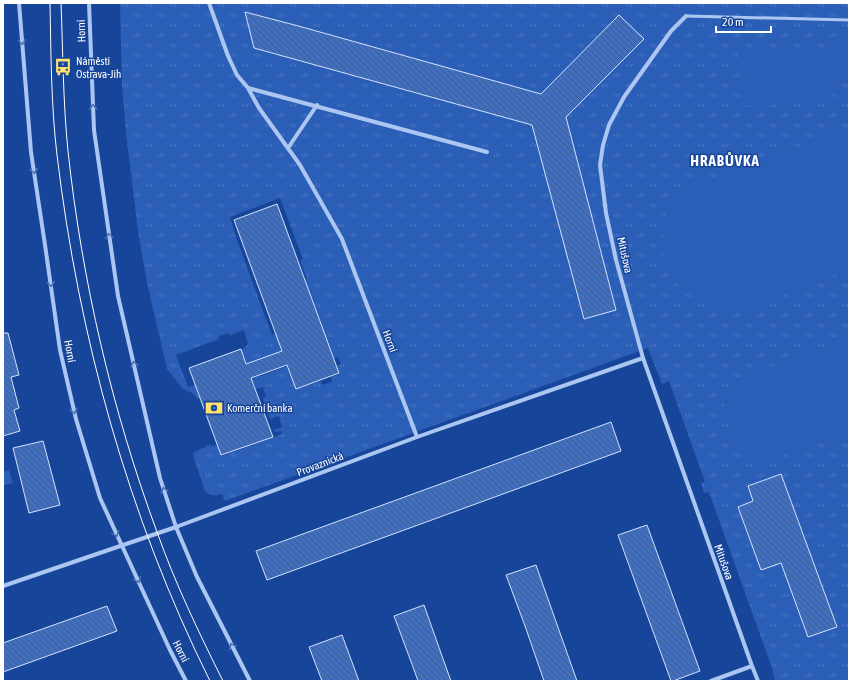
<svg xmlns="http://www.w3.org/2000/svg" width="852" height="684" viewBox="0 0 852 684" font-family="'Asap Condensed',sans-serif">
  <defs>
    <pattern id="grass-tufts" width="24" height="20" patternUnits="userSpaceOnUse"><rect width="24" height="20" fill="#2b5eb7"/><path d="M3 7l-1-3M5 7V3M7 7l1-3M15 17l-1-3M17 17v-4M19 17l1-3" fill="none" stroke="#4b76c2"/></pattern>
    <pattern id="building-back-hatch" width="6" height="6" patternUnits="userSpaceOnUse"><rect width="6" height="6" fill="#406fc1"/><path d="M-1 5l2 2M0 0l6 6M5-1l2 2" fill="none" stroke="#475c81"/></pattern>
  </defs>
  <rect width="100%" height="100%" fill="#174599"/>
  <path fill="url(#grass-tufts)" d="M 120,3 L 849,3 L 849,681 L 775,681 L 772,669 L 772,668 L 709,492 L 704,493 L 701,483 L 705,482 L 669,381 L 662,384 L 648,348 L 225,501 L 222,494 C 216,496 210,496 205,491 L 193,456 L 194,452 L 206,447 L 207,445 L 213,446 L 218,444 L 222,456 L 282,434 L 281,431 L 275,432 L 274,430 L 282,427 L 279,416 L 270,419 L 263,398 L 266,397 L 263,387 L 256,389 L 252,379 L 288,366 L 297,389 L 321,381 L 322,385 L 332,382 L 331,377 L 340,374 L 337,366 L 341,364 L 338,357 L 334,358 L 305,279 L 307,278 L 300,261 L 303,259 L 280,198 L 230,217 L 237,240 L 272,335 L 276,333 L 282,351 L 247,365 L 242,350 L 248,344 L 244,330 L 230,335 L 228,333 L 218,337 L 219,339 L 176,355 L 188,387 L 196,385 L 201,399 L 198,399 L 192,393 L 182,388 L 167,369 L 147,283 L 138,231 L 126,133 L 122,86 Z
    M 9,470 L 13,483 L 3,485 L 3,472 Z"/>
  <path fill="#2b5eb7" d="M 835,39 L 849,39 L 849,77 L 832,78 L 833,102 L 741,106 L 739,52 L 834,48 Z
    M 849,128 L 849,269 L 748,308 L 723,310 L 703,304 L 682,289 L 667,271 L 662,248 L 664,227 L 669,207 L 678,191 Z
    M 849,340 L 849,432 L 771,459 L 753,454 L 737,442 L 724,407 L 729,390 L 739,379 Z"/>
  <path fill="url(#building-back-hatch)" stroke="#d3e2fc" d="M 245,12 L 302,27 L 541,94 L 619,15 L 644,39 L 566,117 L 616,310 L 584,319 L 532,125 L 254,48 Z
    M 277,204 L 339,373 L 296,389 L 287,365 L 251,378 L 273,437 L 221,455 L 189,368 L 241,349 L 246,364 L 282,351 L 234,220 Z
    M 3,333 L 8,333 L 19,375 L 11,377 L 19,408 L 14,410 L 20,431 L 3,436 Z
    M 611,422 L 621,451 L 267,580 L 256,551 Z
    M 43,441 L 60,505 L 29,513 L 13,448 Z
    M 781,474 L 837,627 L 808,637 L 781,563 L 761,570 L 738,507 L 753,501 L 748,486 Z
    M 647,525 L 700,671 L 673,681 L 671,681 L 618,535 Z
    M 536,565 L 554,616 L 577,681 L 544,681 L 525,626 L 506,575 Z
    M 424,605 L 442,656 L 451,681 L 418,681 L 413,667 L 394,616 Z
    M 107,606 L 117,631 L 3,672 L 3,643 Z
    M 342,635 L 359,681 L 322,681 L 309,647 Z"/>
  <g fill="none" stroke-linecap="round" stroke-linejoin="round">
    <path stroke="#acc6f2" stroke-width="3" d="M 686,16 L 849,20"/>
    <path stroke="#acc6f2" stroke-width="4" d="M 19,3 L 31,152 L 45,245 L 60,350 L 76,419 L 100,498 L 170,650 L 186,681
      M 89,3 L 94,130 L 118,296 L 160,478 L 176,527 L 197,577 L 250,681
      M 209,3 L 228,56 L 237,75 L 248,88 L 259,108 L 300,165 L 342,239 L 417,437
      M 686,16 L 671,31 L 624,97 L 609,125 L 603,145 L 600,165 L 606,213 L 616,260 L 643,358 L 752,666 L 758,681
      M 248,88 L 487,152
      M 288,148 L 317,105
      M 3,586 L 176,527 L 417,437 L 643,358
      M 711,681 L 752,666"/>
    <path stroke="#fff" stroke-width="1" d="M 50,3 C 51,53 51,105 57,155 C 79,338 128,516 210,681
      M 61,3 C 63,52 63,102 68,151 C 82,281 112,410 157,532 C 175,583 199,633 223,681"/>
  </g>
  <defs><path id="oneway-chevron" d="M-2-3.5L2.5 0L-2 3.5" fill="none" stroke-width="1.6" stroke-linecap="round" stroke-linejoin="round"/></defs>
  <g stroke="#4b72b8">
    <use href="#oneway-chevron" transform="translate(22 42) rotate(86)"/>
    <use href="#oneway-chevron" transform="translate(93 107) rotate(-92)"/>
    <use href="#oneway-chevron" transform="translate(34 171) rotate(81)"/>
    <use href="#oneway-chevron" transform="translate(109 236) rotate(-98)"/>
    <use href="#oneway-chevron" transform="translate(51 284) rotate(82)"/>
    <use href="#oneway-chevron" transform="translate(134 364) rotate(-103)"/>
    <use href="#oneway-chevron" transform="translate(74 411) rotate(77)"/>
    <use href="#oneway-chevron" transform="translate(164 490) rotate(-108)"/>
    <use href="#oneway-chevron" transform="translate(116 534) rotate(66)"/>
    <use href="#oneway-chevron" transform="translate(138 580) rotate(64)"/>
    <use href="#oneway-chevron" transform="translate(232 646) rotate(-117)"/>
  </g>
  <defs>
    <g id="bus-bare" transform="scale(1.38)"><path d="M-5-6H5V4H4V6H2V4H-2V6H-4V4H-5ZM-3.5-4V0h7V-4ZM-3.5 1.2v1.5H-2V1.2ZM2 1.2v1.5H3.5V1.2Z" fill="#ffe16c" stroke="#174599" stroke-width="2.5" paint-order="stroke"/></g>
    <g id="bank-bare" transform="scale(1.38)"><path d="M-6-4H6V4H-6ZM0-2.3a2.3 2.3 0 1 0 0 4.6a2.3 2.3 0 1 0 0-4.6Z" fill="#ffe16c" stroke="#174599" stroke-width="2.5" paint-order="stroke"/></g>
  </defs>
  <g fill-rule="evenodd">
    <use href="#bus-bare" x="63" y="67"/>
    <use href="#bank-bare" x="214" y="408"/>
  </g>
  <g text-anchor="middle" stroke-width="3" stroke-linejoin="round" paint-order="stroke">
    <g font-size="11" fill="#fff" stroke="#174599">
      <text transform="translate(81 31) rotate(-92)" y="4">Horní</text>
      <text transform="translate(625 255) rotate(77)" y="4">Mitušova</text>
      <text transform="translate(390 341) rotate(69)" y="4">Horní</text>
      <text transform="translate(70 351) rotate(79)" y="4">Horní</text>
      <text transform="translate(320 464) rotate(-21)" y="4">Provaznická</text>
      <text transform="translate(724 562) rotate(70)" y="4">Mitušova</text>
      <text transform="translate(181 651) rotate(63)" y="4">Horní</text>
    </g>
    <g font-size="11" fill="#fff" stroke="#174599" text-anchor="start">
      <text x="76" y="65">Náměstí<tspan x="76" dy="13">Ostrava-Jih</tspan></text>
      <text x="227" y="412">Komerční banka</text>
    </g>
    <g font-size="15" font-weight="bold" letter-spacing="1" fill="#fff" stroke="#174599">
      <text x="725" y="166">HRABŮVKA</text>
    </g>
  </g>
  <rect width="852" height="684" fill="none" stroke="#ffffff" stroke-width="8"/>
  <path d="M716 26v6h55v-6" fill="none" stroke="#ffffff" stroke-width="2"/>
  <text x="722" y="26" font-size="12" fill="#ffffff" stroke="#174599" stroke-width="3" paint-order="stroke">20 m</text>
</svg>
